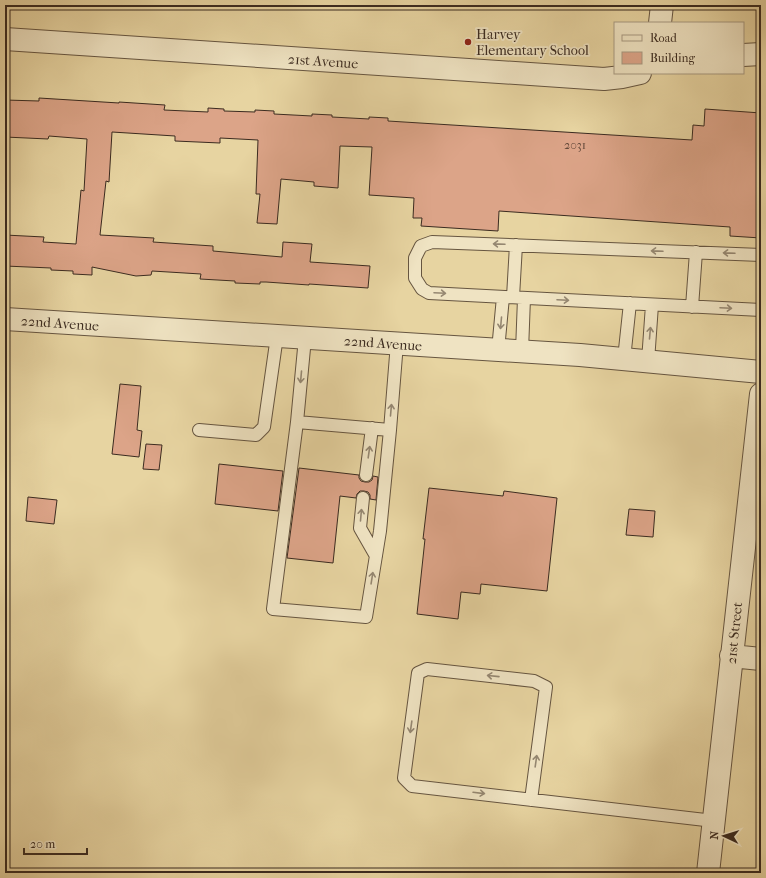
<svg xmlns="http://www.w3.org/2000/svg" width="766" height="878" viewBox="0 0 766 878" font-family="'IM FELL French Canon',serif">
  <rect width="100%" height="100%" fill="#e7d4a1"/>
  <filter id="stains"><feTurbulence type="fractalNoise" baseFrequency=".005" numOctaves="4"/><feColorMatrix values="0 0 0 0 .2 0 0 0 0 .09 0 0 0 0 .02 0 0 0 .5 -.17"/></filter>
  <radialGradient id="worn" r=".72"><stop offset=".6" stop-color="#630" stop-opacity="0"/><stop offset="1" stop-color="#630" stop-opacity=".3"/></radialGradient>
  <path fill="#dca488" stroke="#3b2b20" d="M 39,98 L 119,103 L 119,102 L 165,105 L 164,110 L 208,112 L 208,108 L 224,109 L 224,111 L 255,112 L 255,110 L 274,111 L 274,114 L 312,116 L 312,114 L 332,115 L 332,117 L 369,119 L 369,117 L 388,118 L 388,121 L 692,140 L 693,125 L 704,126 L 705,109 L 761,113 L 761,238 L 730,236 L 730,227 L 499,211 L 498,231 L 421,226 L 422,218 L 413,218 L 414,198 L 369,195 L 372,147 L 340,146 L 338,188 L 314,186 L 314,182 L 281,179 L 277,224 L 257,223 L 260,194 L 256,194 L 258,140 L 220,138 L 220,143 L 175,141 L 175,136 L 112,132 L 109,182 L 106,181 L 100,235 L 154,238 L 153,242 L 213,246 L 213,251 L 282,257 L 283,242 L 312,244 L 310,262 L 370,266 L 368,288 L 309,284 L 309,285 L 266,282 L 260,282 L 260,284 L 235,283 L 235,281 L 200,279 L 201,274 L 152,271 L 151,275 L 136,276 L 92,267 L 92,275 L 73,274 L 73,271 L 51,270 L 51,268 L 5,266 L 5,235 L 44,237 L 43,242 L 76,244 L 81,190 L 84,191 L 87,139 L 49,136 L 48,139 L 5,137 L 5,100 L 39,101 Z
    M 120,384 L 141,386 L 137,430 L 142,431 L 139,457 L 112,454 Z
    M 146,444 L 162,445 L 159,470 L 143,469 Z
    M 219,464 L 283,471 L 278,511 L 215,504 Z
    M 299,468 L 359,475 L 359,478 L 361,481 L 365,482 L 369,482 L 372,480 L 373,476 L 378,477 L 376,500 L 370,499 L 370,495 L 368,492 L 364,491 L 360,491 L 357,494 L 356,498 L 340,496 L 333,563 L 287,558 Z
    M 429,488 L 503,496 L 504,491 L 557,498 L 547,591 L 481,584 L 480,594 L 461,592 L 458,619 L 417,614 L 425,539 L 423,539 Z
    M 28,497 L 57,500 L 54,524 L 26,521 Z
    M 629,509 L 655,511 L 653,537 L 626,535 Z"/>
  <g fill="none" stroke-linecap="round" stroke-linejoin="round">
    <g stroke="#665540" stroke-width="14">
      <path id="service" d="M 761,255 L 432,242 L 421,246 L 415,258 L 415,278 L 422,289 L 429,293 L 761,310
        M 513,297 L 516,245
        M 692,307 L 696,252
        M 305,338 L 297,422 L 390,430 L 397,343
        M 498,350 L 503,297
        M 522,351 L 524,298
        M 624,359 L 630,303
        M 648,361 L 652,305
        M 297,422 L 273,609 L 366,617 L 380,531 L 390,430
        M 199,430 L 256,435 L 264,427 L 277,336
        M 366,475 L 372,428
        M 363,498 L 360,528 L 376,556
        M 531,800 L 546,687 L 534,681 L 427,669 L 418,673 L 404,778 L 412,786 L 714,821"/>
    </g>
    <g stroke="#665540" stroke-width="24">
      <path id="minor" d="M 660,23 L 662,5
        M 5,39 L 604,79 L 622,77 L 640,73
        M 743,55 L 761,54
        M 731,656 L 761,659
        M 708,873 L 761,394"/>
    </g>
    <g stroke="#665540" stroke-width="24">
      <path id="tertiary" d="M 5,319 L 580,355 L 761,372"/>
    </g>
    <use href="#service" stroke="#efe3c2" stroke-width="12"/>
    <use href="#minor" stroke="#efe3c2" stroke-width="22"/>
    <use href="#tertiary" stroke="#efe3c2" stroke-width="22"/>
  </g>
  <defs><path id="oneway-shaft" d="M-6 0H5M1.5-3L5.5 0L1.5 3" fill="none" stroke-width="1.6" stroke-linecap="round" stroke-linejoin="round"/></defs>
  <g stroke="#958771">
    <use href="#oneway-shaft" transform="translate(499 244) rotate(-178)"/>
    <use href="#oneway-shaft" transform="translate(657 251) rotate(-178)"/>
    <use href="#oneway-shaft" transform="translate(729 253) rotate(-178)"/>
    <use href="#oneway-shaft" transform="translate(440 293) rotate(3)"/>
    <use href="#oneway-shaft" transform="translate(563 300) rotate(3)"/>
    <use href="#oneway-shaft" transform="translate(726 308) rotate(3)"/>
    <use href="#oneway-shaft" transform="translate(501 323) rotate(95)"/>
    <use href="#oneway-shaft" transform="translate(650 333) rotate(-85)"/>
    <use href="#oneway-shaft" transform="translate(301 377) rotate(95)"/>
    <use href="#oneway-shaft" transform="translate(391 410) rotate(-85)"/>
    <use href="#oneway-shaft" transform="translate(369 452) rotate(-82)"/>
    <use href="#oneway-shaft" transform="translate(361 515) rotate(-85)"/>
    <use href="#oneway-shaft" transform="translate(372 578) rotate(-81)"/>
    <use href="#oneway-shaft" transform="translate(493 676) rotate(-174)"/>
    <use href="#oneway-shaft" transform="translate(411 727) rotate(98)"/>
    <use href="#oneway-shaft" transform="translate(536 761) rotate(-82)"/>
    <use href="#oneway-shaft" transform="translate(479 793) rotate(7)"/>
  </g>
  <circle fill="#8f2418" stroke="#efe3c2" stroke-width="1.5" cx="468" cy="42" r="4"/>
  <g text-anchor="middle" stroke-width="3.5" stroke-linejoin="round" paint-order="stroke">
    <g font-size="12" fill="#63493a">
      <text x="575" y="149">2031</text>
    </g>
    <g font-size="14" fill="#3b2b20" stroke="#efe3c2" text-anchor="start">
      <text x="476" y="39">Harvey<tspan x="476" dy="16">Elementary School</tspan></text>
    </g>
    <g font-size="14" fill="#3b2b20" stroke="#efe3c2">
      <text transform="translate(323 61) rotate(4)" y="5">21st Avenue</text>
      <text transform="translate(60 323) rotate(4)" y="5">22nd Avenue</text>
      <text transform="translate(383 343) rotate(4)" y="5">22nd Avenue</text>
      <text transform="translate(734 633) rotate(-84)" y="5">21st Street</text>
    </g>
  </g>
  <rect width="766" height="878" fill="none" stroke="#e7d4a1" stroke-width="20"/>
  <rect x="6" y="6" width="754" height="866" fill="none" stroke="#3b2b20" stroke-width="2"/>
  <rect x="10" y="10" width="746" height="858" fill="none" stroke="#3b2b20"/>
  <rect x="614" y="22" width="130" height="52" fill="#efe3c2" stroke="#a79981"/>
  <rect x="622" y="35" width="20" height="6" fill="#efe3c2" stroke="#a79981"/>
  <text x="650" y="42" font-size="12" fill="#3b2b20">Road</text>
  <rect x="622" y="52" width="20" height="12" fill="#dca488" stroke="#a79981"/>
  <text x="650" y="62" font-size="12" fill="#3b2b20">Building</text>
  <g transform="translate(724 836) rotate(274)" stroke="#efe3c2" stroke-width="3" paint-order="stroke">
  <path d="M0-3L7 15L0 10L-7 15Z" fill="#3b2b20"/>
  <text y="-6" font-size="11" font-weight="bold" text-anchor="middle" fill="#3b2b20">N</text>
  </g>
  <path d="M24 848v6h63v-6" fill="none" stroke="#3b2b20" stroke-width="2"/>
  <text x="30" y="848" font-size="12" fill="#3b2b20" stroke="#efe3c2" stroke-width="3" paint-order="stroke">20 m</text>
  <rect width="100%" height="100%" filter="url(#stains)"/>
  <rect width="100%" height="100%" fill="url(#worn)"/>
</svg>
